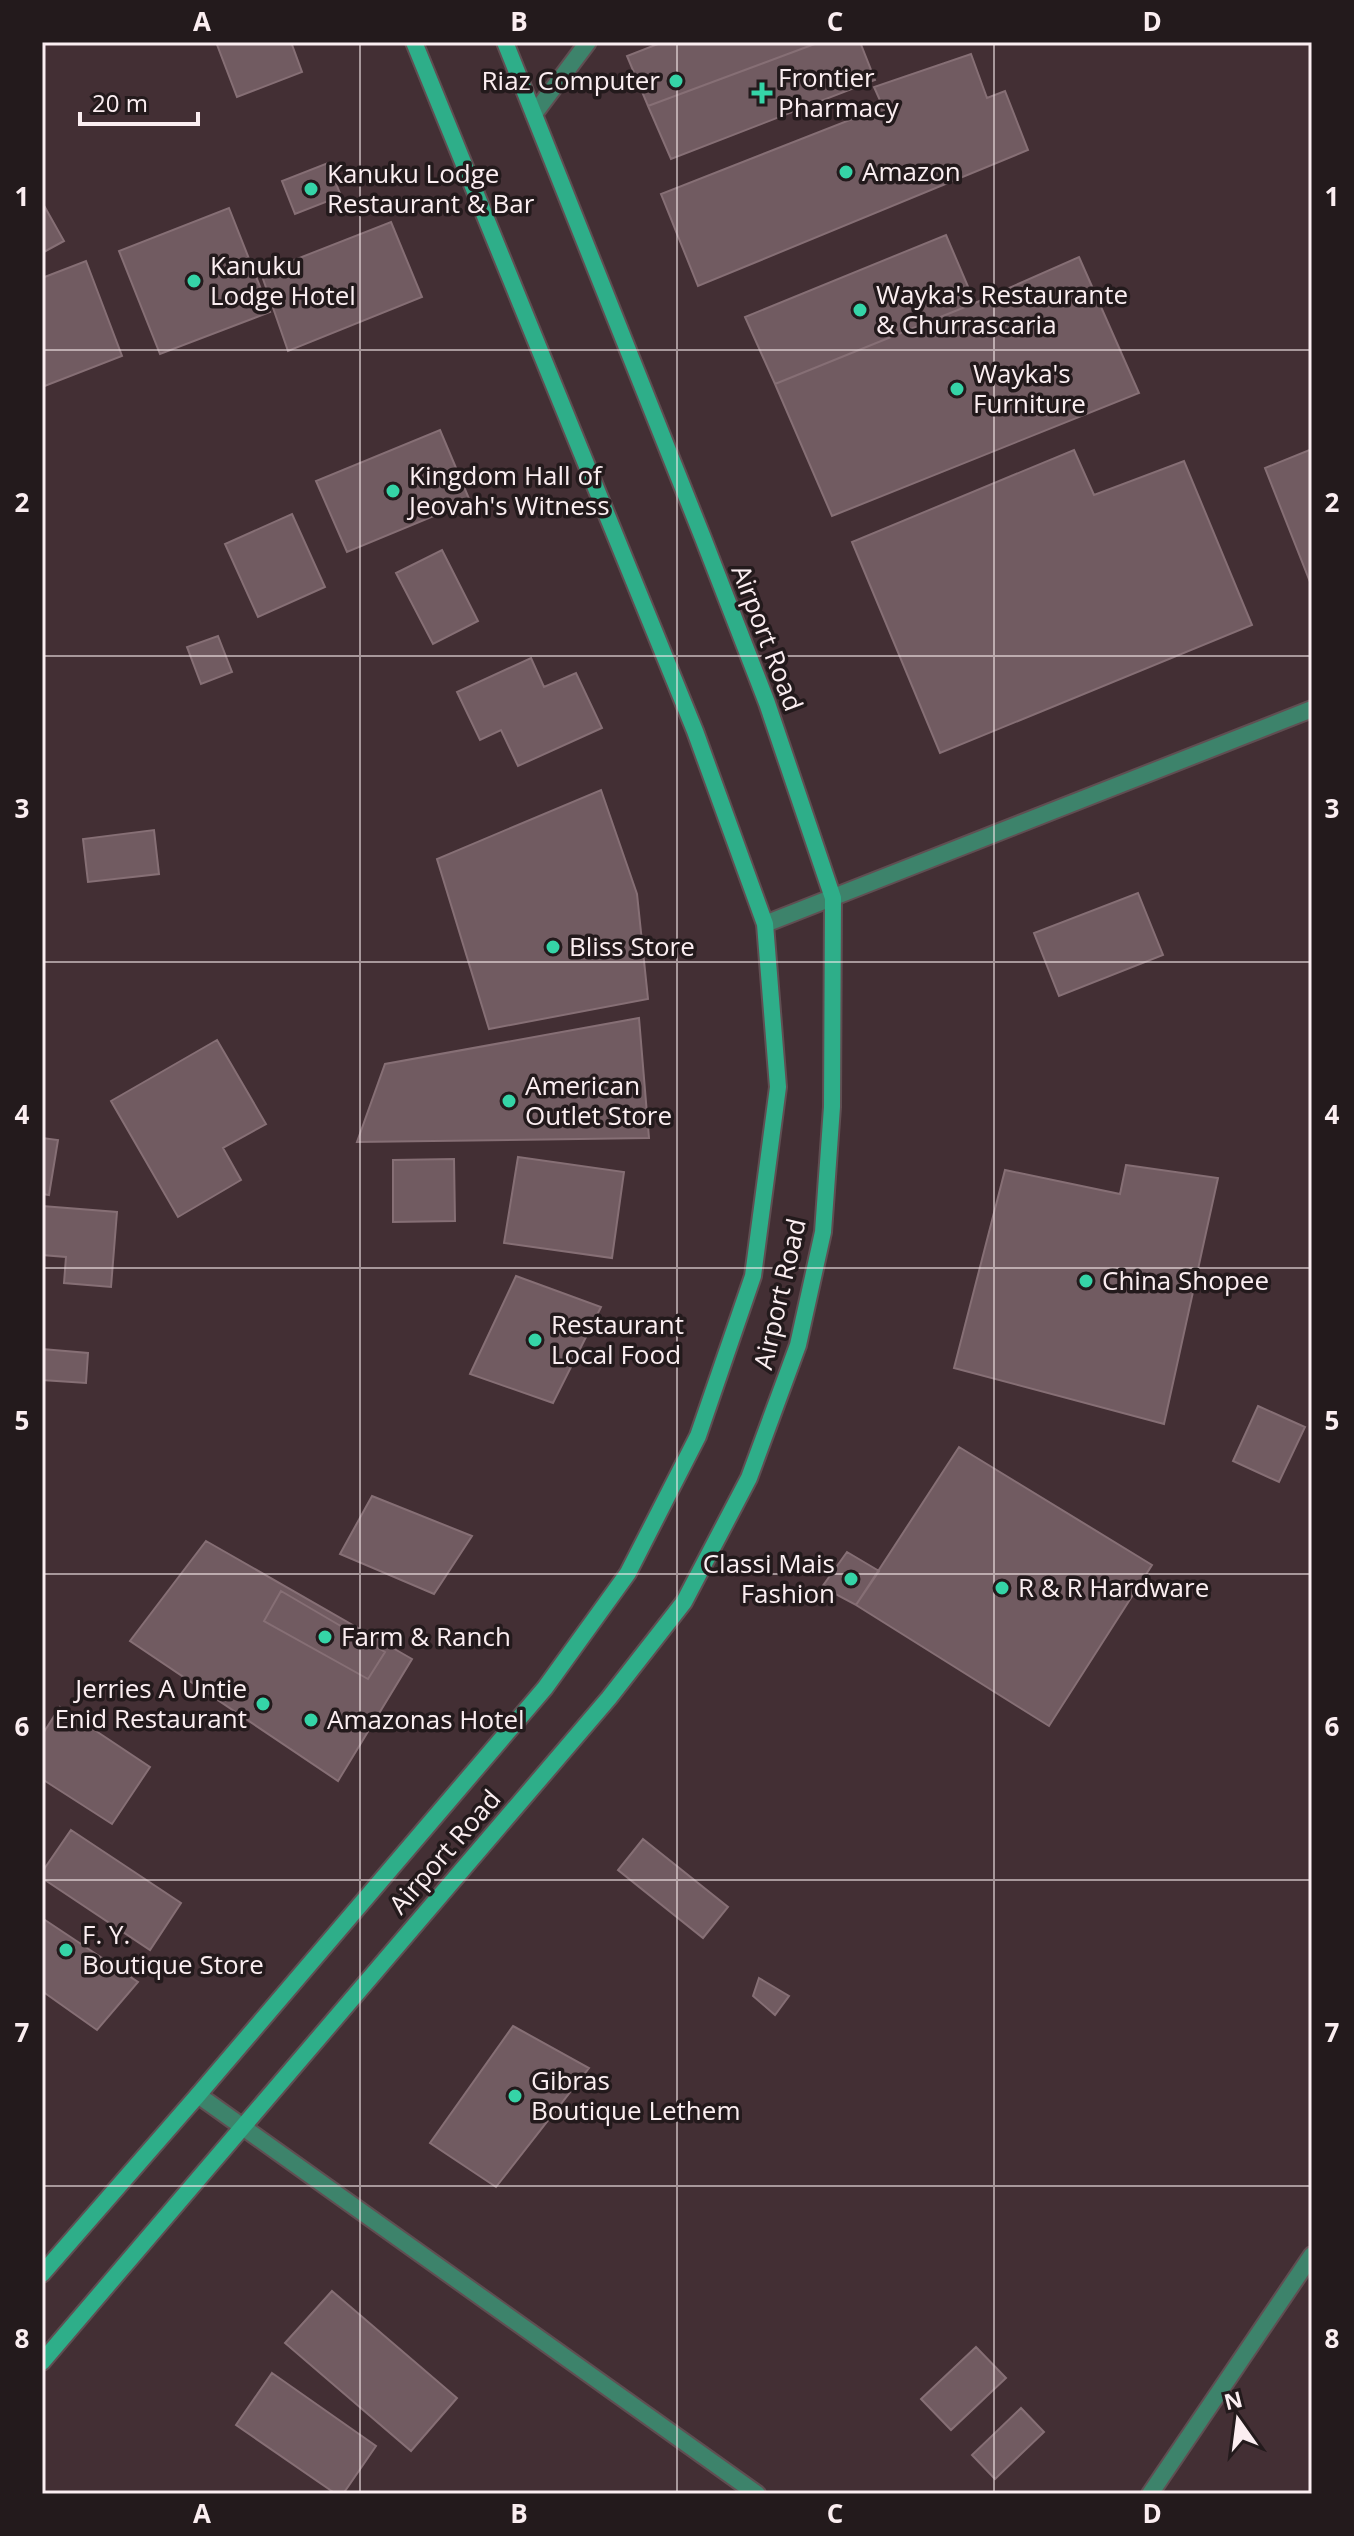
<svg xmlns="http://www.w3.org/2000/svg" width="1354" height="2536" viewBox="0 0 1354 2536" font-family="'Open Sans',sans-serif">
  <rect width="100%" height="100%" fill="#432f34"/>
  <path fill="#715b61" stroke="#866f75" stroke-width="2" d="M 216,42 L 291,42 L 302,72 L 237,97 Z
    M 663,42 L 820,42 L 648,106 L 627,56 Z
    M 820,42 L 860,42 L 875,80 L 671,159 L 648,106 Z
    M 971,54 L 987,98 L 1005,91 L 1028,150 L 698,286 L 661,194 L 883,107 L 874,87 Z
    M 328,163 L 341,196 L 295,214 L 282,181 Z
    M 42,202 L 64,241 L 42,253 Z
    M 229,208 L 270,312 L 160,354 L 119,251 Z
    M 391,222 L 422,297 L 288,351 L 261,273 Z
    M 946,235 L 975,303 L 775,384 L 745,317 Z
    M 1079,257 L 1139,393 L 832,516 L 775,384 L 975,303 Z
    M 86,261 L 122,356 L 42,387 L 42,278 Z
    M 440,430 L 470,501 L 347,552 L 316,481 Z
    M 1312,449 L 1312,587 L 1265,468 Z
    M 1074,450 L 1094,495 L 1184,461 L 1252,625 L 940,753 L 852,542 Z
    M 292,514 L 325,587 L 258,617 L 225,544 Z
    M 442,550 L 478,621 L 433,644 L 396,573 Z
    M 218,636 L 232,672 L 201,684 L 187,647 Z
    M 531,658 L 544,687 L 576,673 L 602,728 L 518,766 L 501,730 L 480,740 L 457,692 Z
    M 601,790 L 637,894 L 648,999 L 489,1029 L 437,859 Z
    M 154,830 L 159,874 L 88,882 L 83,839 Z
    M 1138,893 L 1163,955 L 1059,996 L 1034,933 Z
    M 639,1018 L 649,1138 L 357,1142 L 385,1064 Z
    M 217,1040 L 266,1124 L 223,1148 L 241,1180 L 178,1217 L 111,1101 Z
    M 42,1138 L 58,1140 L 49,1195 L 42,1194 Z
    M 518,1157 L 624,1172 L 612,1258 L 504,1243 Z
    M 454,1159 L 455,1221 L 393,1222 L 393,1160 Z
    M 1126,1165 L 1218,1178 L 1164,1424 L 954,1368 L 1005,1170 L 1120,1194 Z
    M 42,1206 L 117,1212 L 111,1287 L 64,1283 L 66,1257 L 42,1255 Z
    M 516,1276 L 601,1307 L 553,1403 L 470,1374 Z
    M 42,1349 L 88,1353 L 86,1383 L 42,1380 Z
    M 1258,1406 L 1305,1427 L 1279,1482 L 1233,1461 Z
    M 959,1447 L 1152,1565 L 1049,1726 L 856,1605 Z
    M 372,1496 L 472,1536 L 434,1594 L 340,1554 Z
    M 206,1541 L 412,1659 L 338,1781 L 130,1641 Z
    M 847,1552 L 879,1571 L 856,1605 L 822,1587 Z
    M 281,1591 L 385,1652 L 368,1679 L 264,1621 Z
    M 60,1707 L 150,1767 L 112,1824 L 42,1779 L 42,1735 Z
    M 71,1830 L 181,1903 L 150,1950 L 42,1878 L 42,1872 Z
    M 643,1839 L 728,1907 L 703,1938 L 618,1870 Z
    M 42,1918 L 138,1982 L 97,2030 L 42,1991 Z
    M 759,1978 L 789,1996 L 775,2015 L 753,1996 Z
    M 513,2026 L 589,2068 L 496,2187 L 430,2143 Z
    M 332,2291 L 457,2398 L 411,2451 L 285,2343 Z
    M 976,2347 L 1006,2378 L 951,2430 L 921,2399 Z
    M 272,2373 L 376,2446 L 343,2494 L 336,2494 L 236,2425 Z
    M 1021,2408 L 1044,2432 L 995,2479 L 972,2455 Z"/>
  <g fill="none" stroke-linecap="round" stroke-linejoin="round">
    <g stroke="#604e52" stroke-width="20">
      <path id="lane" d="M 534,114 L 588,42"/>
    </g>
    <g stroke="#604e52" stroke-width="20">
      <path id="street" d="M 765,924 L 1312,709
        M 198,2095 L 757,2494
        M 1150,2494 L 1312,2255"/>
    </g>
    <g stroke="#604e52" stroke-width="20">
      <path id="secondary" d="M 42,2274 L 198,2095 L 545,1688 L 628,1573 L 698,1436 L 753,1276 L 778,1087 L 765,924 L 695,731 L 414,42
        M 42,2362 L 609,1698 L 684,1602 L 749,1478 L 798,1345 L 823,1232 L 832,1107 L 833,898 L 767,703 L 703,538 L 505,42"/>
    </g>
    <use href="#lane" stroke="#3d836b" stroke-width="16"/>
    <use href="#street" stroke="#3d836b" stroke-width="16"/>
    <use href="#secondary" stroke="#2eae89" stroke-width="16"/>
  </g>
  <path fill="none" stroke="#fbeef1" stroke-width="2" stroke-opacity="0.55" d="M 360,42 L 360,2494M 677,42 L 677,2494M 994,42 L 994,2494M 42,350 L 1312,350M 42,656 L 1312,656M 42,962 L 1312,962M 42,1268 L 1312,1268M 42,1574 L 1312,1574M 42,1880 L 1312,1880M 42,2186 L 1312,2186"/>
  <g fill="#35d4a7" stroke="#231a1c" stroke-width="3">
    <circle cx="676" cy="81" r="8"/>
    <path d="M758 81h8v8h8v8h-8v8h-8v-8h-8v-8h8z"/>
    <circle cx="846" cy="172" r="8"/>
    <circle cx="311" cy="189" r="8"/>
    <circle cx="194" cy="281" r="8"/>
    <circle cx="860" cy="310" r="8"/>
    <circle cx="957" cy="389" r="8"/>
    <circle cx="393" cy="491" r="8"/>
    <circle cx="553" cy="947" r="8"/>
    <circle cx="509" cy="1101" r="8"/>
    <circle cx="1086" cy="1281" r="8"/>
    <circle cx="535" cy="1340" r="8"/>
    <circle cx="851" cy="1579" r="8"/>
    <circle cx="1002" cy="1588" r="8"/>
    <circle cx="325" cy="1637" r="8"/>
    <circle cx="263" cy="1704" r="8"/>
    <circle cx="311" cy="1720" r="8"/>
    <circle cx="66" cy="1950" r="8"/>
    <circle cx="515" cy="2096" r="8"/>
  </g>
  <g text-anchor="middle" stroke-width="7" stroke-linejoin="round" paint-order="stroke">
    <g font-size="26" fill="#fbeef1" stroke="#231a1c" text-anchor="start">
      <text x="778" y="87">Frontier<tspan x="778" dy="30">Pharmacy</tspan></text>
      <text x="660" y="90" text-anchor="end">Riaz Computer</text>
      <text x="862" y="181">Amazon</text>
      <text x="327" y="183">Kanuku Lodge<tspan x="327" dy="30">Restaurant &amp; Bar</tspan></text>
      <text x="210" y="275">Kanuku<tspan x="210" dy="30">Lodge Hotel</tspan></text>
      <text x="876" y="304">Wayka's Restaurante<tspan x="876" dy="30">&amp; Churrascaria</tspan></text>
      <text x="973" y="383">Wayka's<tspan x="973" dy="30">Furniture</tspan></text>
      <text x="409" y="485">Kingdom Hall of<tspan x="409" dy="30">Jeovah's Witness</tspan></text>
      <text x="569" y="956">Bliss Store</text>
      <text x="525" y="1095">American<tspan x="525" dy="30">Outlet Store</tspan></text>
      <text x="1102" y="1290">China Shopee</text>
      <text x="551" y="1334">Restaurant<tspan x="551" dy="30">Local Food</tspan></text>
      <text x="835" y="1573" text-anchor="end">Classi Mais<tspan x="835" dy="30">Fashion</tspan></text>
      <text x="1018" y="1597">R &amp; R Hardware</text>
      <text x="341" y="1646">Farm &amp; Ranch</text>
      <text x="247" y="1698" text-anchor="end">Jerries A Untie<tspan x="247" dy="30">Enid Restaurant</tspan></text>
      <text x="327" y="1729">Amazonas Hotel</text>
      <text x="82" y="1944">F. Y.<tspan x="82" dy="30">Boutique Store</tspan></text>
      <text x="531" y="2090">Gibras<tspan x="531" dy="30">Boutique Lethem</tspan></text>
    </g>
    <g font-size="26" fill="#fbeef1" stroke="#231a1c">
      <text transform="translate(767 638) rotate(69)" y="9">Airport Road</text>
      <text transform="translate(780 1294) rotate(-77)" y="9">Airport Road</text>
      <text transform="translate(445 1852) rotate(-49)" y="9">Airport Road</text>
    </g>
  </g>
  <rect width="1354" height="2536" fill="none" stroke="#231a1c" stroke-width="88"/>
  <g transform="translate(1238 2420) rotate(346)" stroke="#231a1c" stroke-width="6" paint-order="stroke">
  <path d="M0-6L14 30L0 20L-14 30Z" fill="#fbeef1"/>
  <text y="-12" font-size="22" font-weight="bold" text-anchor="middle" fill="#fbeef1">N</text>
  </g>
  <path d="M80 112v12h118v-12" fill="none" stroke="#fbeef1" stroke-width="4"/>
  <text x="92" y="112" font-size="24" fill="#fbeef1" stroke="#231a1c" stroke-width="6" paint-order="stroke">20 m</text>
  <rect x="44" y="44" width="1266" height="2448" fill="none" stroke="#fbeef1" stroke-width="3"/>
  <g font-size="26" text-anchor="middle" font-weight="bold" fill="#fbeef1">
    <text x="202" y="31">A</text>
    <text x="519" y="31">B</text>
    <text x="835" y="31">C</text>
    <text x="1152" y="31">D</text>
    <text x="22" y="206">1</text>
    <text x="1332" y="206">1</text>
    <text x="22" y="512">2</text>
    <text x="1332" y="512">2</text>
    <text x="22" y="818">3</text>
    <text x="1332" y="818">3</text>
    <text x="22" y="1124">4</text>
    <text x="1332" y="1124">4</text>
    <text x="22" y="1430">5</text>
    <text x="1332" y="1430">5</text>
    <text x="22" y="1736">6</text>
    <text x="1332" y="1736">6</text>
    <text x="22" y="2042">7</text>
    <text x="1332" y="2042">7</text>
    <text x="22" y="2348">8</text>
    <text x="1332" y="2348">8</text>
    <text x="202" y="2523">A</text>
    <text x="519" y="2523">B</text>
    <text x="835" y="2523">C</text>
    <text x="1152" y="2523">D</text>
  </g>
</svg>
